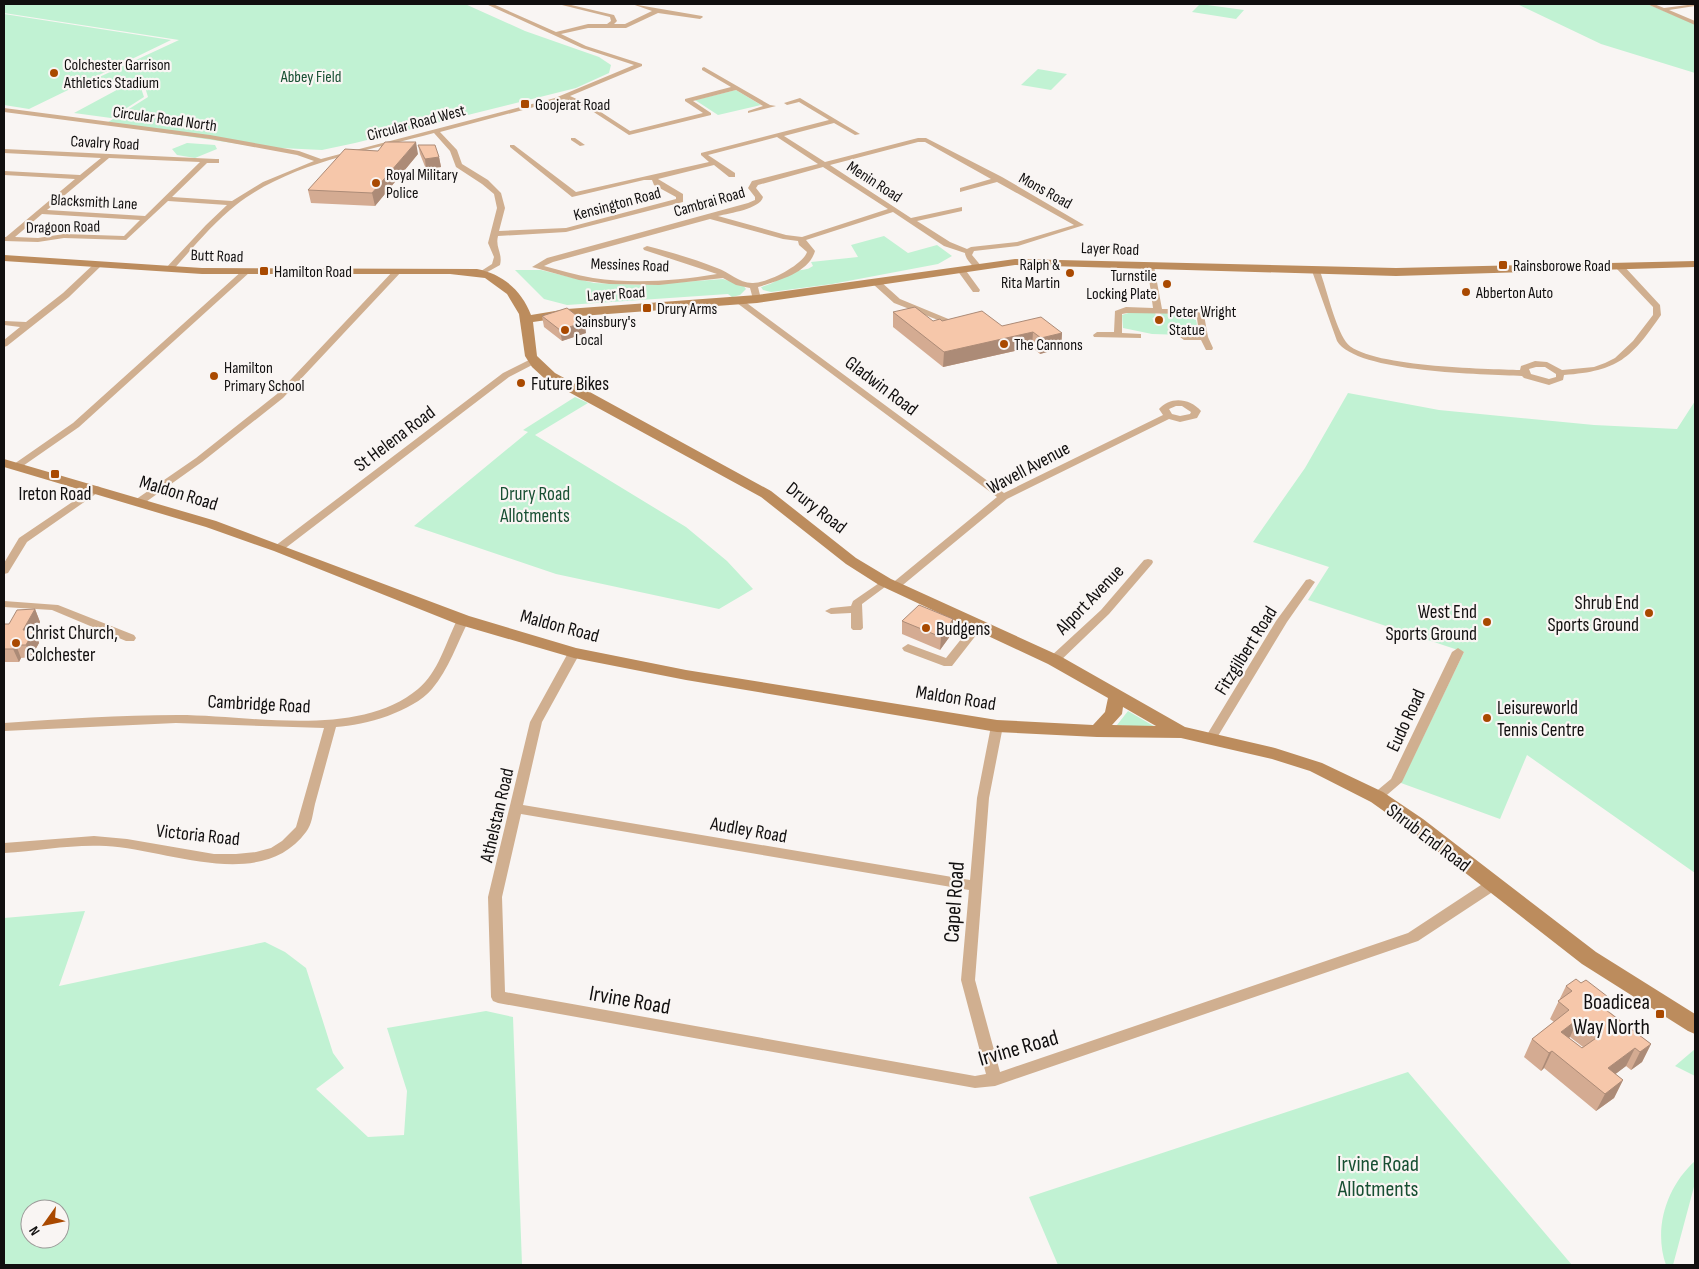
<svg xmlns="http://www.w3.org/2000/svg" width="1699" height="1269" viewBox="0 0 1699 1269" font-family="'Sofia Sans Condensed',sans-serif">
  <rect width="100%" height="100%" fill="#f9f5f3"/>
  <path fill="#c1f2d3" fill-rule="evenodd" d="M 4,4 L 465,4 L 525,31 L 599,57 L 611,65 L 609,73 L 576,88 L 355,143 L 322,150 L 260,147 L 105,124 L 148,97 L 144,84 L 124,84 L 95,79 L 179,40 L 4,13 Z
    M 1200,4 L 1244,10 L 1236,19 L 1192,12 Z
    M 1517,4 L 1647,4 L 1695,24 L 1695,73 L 1601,44 Z
    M 4,14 L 171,40 L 29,109 L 4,105 Z
    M 1038,69 L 1067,74 L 1051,90 L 1021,85 Z
    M 126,85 L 140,85 L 144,97 L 111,118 L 74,113 Z
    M 736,90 L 761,105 L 718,115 L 695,100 Z
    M 187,143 L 215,145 L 217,149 L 195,158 L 177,155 L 172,149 Z
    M 884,236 L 908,253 L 937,245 L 952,256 L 938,264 L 832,284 L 771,292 L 763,290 L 761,287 C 774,284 782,276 794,272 C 801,269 806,271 813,266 L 811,262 L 858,257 L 851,245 Z
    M 515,270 L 541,270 L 594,283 L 642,285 L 723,279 L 743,285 L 746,289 L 740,295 L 732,297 L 728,294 L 567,305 L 544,299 Z
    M 1134,311 L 1155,312 L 1156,316 L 1152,319 L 1160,322 L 1165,320 L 1159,312 L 1186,316 L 1196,320 L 1198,329 L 1184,331 L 1184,335 L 1152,334 L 1123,328 L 1122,315 Z
    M 1348,393 L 1439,410 L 1594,425 L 1677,429 L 1695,401 L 1695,873 L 1527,755 L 1500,819 L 1401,783 L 1464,652 L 1308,600 L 1329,567 L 1253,542 L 1305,468 Z
    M 575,397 L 588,403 L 535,435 L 686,527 L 727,561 L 753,589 L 719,609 L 556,574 L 414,526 L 528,432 L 523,430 Z
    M 1128,711 L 1157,728 L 1117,725 Z
    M 85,911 L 59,986 L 265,942 L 285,952 L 306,968 L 333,1053 L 344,1068 L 316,1089 L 368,1137 L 404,1135 L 407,1091 L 387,1028 L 486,1011 L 513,1017 L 522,1265 L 4,1265 L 4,918 ZM 30,1209 L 60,1209 L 60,1239 L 30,1239 Z
    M 1695,1049 L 1695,1076 L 1675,1066 Z
    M 1408,1072 L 1572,1265 L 1058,1265 L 1029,1197 Z
    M 1695,1161 L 1695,1183 L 1673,1265 L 1666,1265 C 1653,1228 1667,1186 1695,1161 Z"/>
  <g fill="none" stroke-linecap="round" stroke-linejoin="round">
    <path fill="#d0af90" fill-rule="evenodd" d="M 486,4 L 493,4 L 556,32 L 588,24 L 607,24 L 611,21 L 610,17 L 558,4 L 567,4 L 614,15 L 617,21 L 614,24 L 625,24 L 652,11 L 632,4 L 702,16 L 703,17 L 700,19 L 658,13 L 626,28 L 588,28 L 561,34 L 586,46 L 642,64 L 642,66 L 570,96 L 590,105 L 630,131 L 703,113 L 685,101 L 685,99 L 731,87 L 702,70 L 702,68 L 704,67 L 770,105 L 776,106 L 748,113 L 748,111 L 763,106 L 736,90 L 693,101 L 711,113 L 711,115 L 629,135 L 586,107 L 564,99 L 440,132 L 457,150 L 462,164 L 488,180 L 501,193 L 505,208 L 499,231 L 566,228 L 676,199 L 676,197 L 654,185 L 652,180 L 644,180 L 572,197 L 510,147 L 510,145 L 514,145 L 576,192 L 709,162 L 701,155 L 701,153 L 829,120 L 799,102 L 787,105 L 784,103 L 800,98 L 860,134 L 855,135 L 834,123 L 784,136 L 825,162 L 918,138 L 926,138 L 1002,177 L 1084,225 L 1018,246 L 974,251 L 972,255 L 982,267 L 978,269 C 973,268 965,258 965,253 L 944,246 L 893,212 L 806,240 L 815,251 C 809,273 777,281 758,287 L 761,299 L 757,301 L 753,299 L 750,288 L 736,285 L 723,278 L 659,285 L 609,284 L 579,280 L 532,267 L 547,258 L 748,203 L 755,200 L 755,197 L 748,188 L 752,181 L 818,164 L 777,137 L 708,155 L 735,173 L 735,177 L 729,177 L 714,165 L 658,179 L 683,194 L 683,202 L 566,232 L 498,236 C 495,248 503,253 500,265 L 482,275 L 478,273 L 492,264 L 494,257 L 488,243 L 497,208 L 494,194 L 482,184 L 456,167 L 450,151 L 434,133 C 368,151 291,162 236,205 C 212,224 192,249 172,271 L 165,269 L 206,225 L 227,205 L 168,201 L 126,240 L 64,238 L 38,242 L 4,241 L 4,237 L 6,237 L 75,179 L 4,175 L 4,171 L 80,175 L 101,158 L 4,153 L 4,149 L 216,159 L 219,159 L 219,163 L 207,163 L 172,197 L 232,201 L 263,182 L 314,161 L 297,155 L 210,139 L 4,112 L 4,108 L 210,135 L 299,151 L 321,159 L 555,98 L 634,65 L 582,48 ZM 918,142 L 925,142 L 991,179 L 960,188 L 960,192 L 997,182 L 1074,225 L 1017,242 L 971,247 L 967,249 L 950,242 L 917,221 L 962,211 L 962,207 L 911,218 L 830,165 ZM 109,158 L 200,162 L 145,216 L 47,210 ZM 823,167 L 888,209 L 802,237 L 786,235 L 718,216 C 730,213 760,209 763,197 L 756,188 L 758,185 ZM 42,214 L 140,220 L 124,236 L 64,234 L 38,238 L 15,237 ZM 710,219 L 783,239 L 798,241 L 799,245 L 807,252 C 803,265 766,284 752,283 C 739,283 729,272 717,268 C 695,259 670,252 647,246 L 643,248 L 644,250 L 717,274 C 676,281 634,284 593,278 C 576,275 560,270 544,266 L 553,262 Z
      M 1647,4 L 1654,4 L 1664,8 L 1695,4 L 1695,6 L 1669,10 L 1695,21 L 1695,25 Z
      M 571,138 L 575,138 L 585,145 L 580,146 L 571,140 Z
      M 95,263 L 102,265 L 69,297 L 7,346 L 4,347 L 4,340 L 20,327 L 4,325 L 4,321 L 26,322 L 63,293 Z
      M 1147,264 L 1154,266 L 1162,309 L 1193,309 L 1204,315 L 1208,337 L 1213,348 L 1212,350 L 1206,350 L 1201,340 L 1184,340 L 1180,337 L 1184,334 L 1199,334 L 1197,318 L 1191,314 L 1127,313 L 1122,314 L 1122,333 L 1141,334 L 1141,338 L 1094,337 L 1093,335 L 1097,332 L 1114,332 L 1115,311 L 1126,307 L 1153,308 Z
      M 1616,264 L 1622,264 L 1660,305 L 1661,315 C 1631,358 1619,371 1564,375 L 1563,380 L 1549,385 L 1524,378 L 1522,376 C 1485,374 1356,373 1337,341 L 1312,271 L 1316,269 L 1320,271 C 1327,291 1335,326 1346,342 C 1363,367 1489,369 1520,370 L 1521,366 L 1535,361 L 1547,362 L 1562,370 L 1594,367 L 1605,363 L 1615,358 L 1633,341 L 1653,315 L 1653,307 L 1616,268 ZM 1536,367 L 1545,367 L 1556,374 L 1556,377 L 1549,379 L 1531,374 L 1529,369 Z
      M 958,268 L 964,268 L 980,290 L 979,292 L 973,292 L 957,270 Z
      M 395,269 L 402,271 L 283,398 L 202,462 L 143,504 L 135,504 L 134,502 L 135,500 L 196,458 L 277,394 Z
      M 243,270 L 250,272 L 79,427 L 20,468 L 14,468 L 12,466 L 14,464 L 73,423 Z
      M 874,281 L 880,281 L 900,299 L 963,325 L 962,327 L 956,327 L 894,303 L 874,285 Z
      M 740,298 L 1004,493 L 1163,415 L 1159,409 C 1170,396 1190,398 1201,411 L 1197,418 L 1180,422 L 1169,419 L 1007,499 L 898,589 L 894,590 L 889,587 L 890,585 L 997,497 L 737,303 L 737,299 ZM 1176,406 L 1182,406 L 1191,412 L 1190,414 L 1180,416 L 1172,414 L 1169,409 Z
      M 533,358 L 536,359 L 536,363 L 509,377 L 283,550 L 275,550 L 274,548 L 275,546 L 503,373 Z
      M 96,486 L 100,487 L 101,489 L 100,491 L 27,542 L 8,573 L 4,574 L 4,563 L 19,538 Z
      M 1148,559 L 1152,560 L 1153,562 L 1152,564 L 1109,614 L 1058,663 L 1050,663 L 1048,660 L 1050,657 L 1101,610 L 1144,560 Z
      M 885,579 L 890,582 L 889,584 L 862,604 L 863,628 L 861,630 L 853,630 L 851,628 L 851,613 L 831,614 L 825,611 L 831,608 L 851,606 L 853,601 Z
      M 1310,579 L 1315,582 L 1287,622 L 1215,741 L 1207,741 L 1205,738 L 1276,621 L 1306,580 Z
      M 4,601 L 58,605 L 134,635 L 136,638 L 134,641 L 126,641 L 52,610 L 4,607 Z
      M 463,617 L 469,620 C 457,643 449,669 432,689 C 412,712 366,725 336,727 C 329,753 322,778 315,804 C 313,812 312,825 306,832 C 261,893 166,849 106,846 C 71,844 38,851 4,853 L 4,843 L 94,836 L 127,839 L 214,854 L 236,854 L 256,852 L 271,848 L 282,841 L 296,827 L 324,728 L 176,723 L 4,731 L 4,723 C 62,719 120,715 178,715 C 251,715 358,739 418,689 C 438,673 446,642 457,620 Z
      M 978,622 L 984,625 L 952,666 L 944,666 L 904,651 L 902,648 L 908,644 L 946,658 L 974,623 Z
      M 1458,648 L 1464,652 L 1402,782 L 1381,800 L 1373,800 L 1371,797 L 1373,794 L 1391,779 L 1452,652 Z
      M 574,649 L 580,653 L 542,722 L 523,805 L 970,880 L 977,798 L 991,726 L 997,722 L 1001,723 L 1003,726 L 989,798 L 975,980 L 1000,1072 L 1408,933 L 1487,881 L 1492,880 L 1497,881 L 1499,885 L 1497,889 L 1418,941 L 995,1086 L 975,1088 L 498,1003 L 493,1001 L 491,997 L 488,897 L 530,722 L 568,653 ZM 521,814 L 969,890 L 961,980 L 986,1074 L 975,1076 L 505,992 L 502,897 Z"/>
    <path fill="#bc8c5d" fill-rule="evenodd" d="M 4,255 L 202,268 L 477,269 C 503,274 522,291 531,315 L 567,309 L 757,295 L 1015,259 L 1396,268 L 1695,261 L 1695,267 L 1396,276 L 1015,265 L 757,303 L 567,317 L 533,322 L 537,356 L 555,373 L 771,491 L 856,558 L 891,579 L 1060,656 L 1185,727 L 1275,748 L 1322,763 L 1383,792 L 1423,819 L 1596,952 L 1695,1014 L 1695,1034 L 1688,1031 L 1582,964 L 1409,829 L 1371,802 L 1310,771 L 1272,759 L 1181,738 L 1097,737 L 997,732 L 686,680 L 574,658 L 457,624 L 274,551 L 206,527 L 4,467 L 4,459 L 216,521 L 469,616 L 576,648 L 686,670 L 997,720 L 1093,725 L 1105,712 L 1108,698 L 1048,664 L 879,585 L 846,564 L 761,497 L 545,379 L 532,367 L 525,356 L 519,314 L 507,294 L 485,278 L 450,274 L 202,274 L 4,261 ZM 1123,707 L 1156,726 L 1112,725 L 1122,714 Z"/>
  </g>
  <path fill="#d4ab92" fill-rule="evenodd" d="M 418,145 L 439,157 L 441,167 L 426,169 L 420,154 Z
    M 418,154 L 375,206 L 311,203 L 308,190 Z
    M 893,312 L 933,321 L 1002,326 L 1062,333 L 1061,348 L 1040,354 L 1032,347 L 943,367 L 893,327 Z
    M 542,316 L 586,333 L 562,341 L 544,327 Z
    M 35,609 L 40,622 L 35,632 L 39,643 L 31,657 L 21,658 L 19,662 L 4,662 L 4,624 L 9,624 Z
    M 902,621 L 953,632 L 940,650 L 902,634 Z
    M 1581,983 L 1612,1000 L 1607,1010 L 1651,1044 L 1642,1062 L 1631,1070 L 1626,1066 L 1615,1074 L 1623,1080 L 1614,1098 L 1596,1111 L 1544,1068 L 1541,1071 L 1524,1057 L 1532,1039 L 1554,1022 L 1550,1019 L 1566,986 ZM 1570,1037 L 1583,1047 L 1582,1048 L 1569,1038 Z"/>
  <path fill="#ac8b77" d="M 416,142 L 418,154 L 375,206 L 372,193 Z
    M 439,157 L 441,167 L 426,169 L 425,159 Z
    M 585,322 L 586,333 L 562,341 L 560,330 Z
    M 1033,332 L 1032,347 L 943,367 L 944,352 Z
    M 1062,333 L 1061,348 L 1040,354 L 1041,338 Z
    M 35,609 L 40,622 L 35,632 L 39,643 L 31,657 L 26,645 L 23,630 Z
    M 953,619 L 953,632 L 940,650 L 941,637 Z
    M 16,645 L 21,658 L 19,662 L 13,649 Z
    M 1612,1000 L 1604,1017 L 1602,1007 Z
    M 1578,1019 L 1570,1037 L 1553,1049 L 1561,1032 Z
    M 1651,1044 L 1642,1062 L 1631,1070 L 1640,1052 Z
    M 1635,1048 L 1626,1066 L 1600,1086 L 1608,1068 Z
    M 1552,1051 L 1544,1068 L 1541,1071 L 1549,1053 Z
    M 1623,1080 L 1614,1098 L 1596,1111 L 1605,1094 Z"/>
  <path fill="#f6c7aa" stroke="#ac8b77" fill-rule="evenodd" d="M 385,142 L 416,142 L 372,193 L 308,190 L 345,149 L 378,151 Z
    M 418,145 L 435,145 L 439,157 L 425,159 Z
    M 915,307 L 933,321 L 940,319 L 942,321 L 982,311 L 1002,326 L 1041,317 L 1062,333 L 1041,338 L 1033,332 L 944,352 L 893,312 Z
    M 567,308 L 585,322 L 560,330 L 542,316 Z
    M 919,605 L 953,619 L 941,637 L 902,621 Z
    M 35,609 L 23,630 L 34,630 L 26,645 L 16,645 L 13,649 L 4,649 L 4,624 L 9,624 L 17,610 Z
    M 1576,979 L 1581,983 L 1586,980 L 1612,1000 L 1602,1007 L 1651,1044 L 1640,1052 L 1635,1048 L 1608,1068 L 1623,1080 L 1605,1094 L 1552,1051 L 1549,1053 L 1532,1039 L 1569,1010 L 1558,1001 L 1572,991 L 1566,986 ZM 1578,1019 L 1599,1036 L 1582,1048 L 1561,1032 Z"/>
  <g fill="#a94900" stroke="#f9f5f3" stroke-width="2">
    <circle cx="54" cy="73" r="5"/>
    <rect x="520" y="99" width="10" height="10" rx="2.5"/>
    <circle cx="376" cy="183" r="5"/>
    <rect x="1498" y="260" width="10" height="10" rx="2.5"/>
    <rect x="259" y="266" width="10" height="10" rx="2.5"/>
    <circle cx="1070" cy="273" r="5"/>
    <circle cx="1167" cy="284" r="5"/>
    <circle cx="1466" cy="292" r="5"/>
    <rect x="642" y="303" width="10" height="10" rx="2.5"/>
    <circle cx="1159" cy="320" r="5"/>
    <circle cx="565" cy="330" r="5"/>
    <circle cx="1004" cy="344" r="5"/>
    <circle cx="214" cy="376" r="5"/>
    <circle cx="521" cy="383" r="5"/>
    <rect x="50" y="469" width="10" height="10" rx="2.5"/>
    <circle cx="1649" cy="613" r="5"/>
    <circle cx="1487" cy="622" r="5"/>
    <circle cx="926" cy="628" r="5"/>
    <circle cx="16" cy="643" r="5"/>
    <circle cx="1487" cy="718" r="5"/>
    <rect x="1655" y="1009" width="10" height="10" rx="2.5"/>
  </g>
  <g text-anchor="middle" stroke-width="4.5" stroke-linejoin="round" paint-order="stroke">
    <g font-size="16" fill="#110f0f" stroke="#f9f5f3" text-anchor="start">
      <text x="64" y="70">Colchester Garrison<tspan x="64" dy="18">Athletics Stadium</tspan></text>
      <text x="535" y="110">Goojerat Road</text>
      <text x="386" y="180">Royal Military<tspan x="386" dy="18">Police</tspan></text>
      <text x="1060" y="270" text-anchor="end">Ralph &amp;<tspan x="1060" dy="18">Rita Martin</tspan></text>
      <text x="1513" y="271">Rainsborowe Road</text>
      <text x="274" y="277">Hamilton Road</text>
      <text x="1157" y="281" text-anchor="end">Turnstile<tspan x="1157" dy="18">Locking Plate</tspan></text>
      <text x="1476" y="298">Abberton Auto</text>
      <text x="657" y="314">Drury Arms</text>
      <text x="1169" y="317">Peter Wright<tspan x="1169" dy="18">Statue</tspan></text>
      <text x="575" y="327">Sainsbury's<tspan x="575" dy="18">Local</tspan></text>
      <text x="1014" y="350">The Cannons</text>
      <text x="224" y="373">Hamilton<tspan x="224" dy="18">Primary School</tspan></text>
    </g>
    <g font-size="16" fill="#185033" stroke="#f9f5f3">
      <text x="311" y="82">Abbey Field</text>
    </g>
    <g font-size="16" fill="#110f0f" stroke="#f9f5f3">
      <text transform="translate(165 118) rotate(8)" y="6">Circular Road North</text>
      <text transform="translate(416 122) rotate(-15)" y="6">Circular Road West</text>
      <text transform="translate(105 142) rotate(3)" y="6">Cavalry Road</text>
      <text transform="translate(875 181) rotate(33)" y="6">Menin Road</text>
      <text transform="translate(1046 190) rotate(29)" y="6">Mons Road</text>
      <text transform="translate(94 201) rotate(3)" y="6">Blacksmith Lane</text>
      <text transform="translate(709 201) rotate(-16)" y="6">Cambrai Road</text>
      <text transform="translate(617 203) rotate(-15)" y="6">Kensington Road</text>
      <text transform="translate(63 226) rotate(-1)" y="6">Dragoon Road</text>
      <text transform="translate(1110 248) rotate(2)" y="6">Layer Road</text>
      <text transform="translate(217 255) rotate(2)" y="6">Butt Road</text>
      <text transform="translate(630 264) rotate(2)" y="6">Messines Road</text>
      <text transform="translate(616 293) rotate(-4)" y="6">Layer Road</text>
    </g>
    <g font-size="19" fill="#110f0f" stroke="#f9f5f3" text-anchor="start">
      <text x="531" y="390">Future Bikes</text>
      <text x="55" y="500" text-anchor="middle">Ireton Road</text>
      <text x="1639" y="609" text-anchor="end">Shrub End<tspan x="1639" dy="22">Sports Ground</tspan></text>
      <text x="1477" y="618" text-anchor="end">West End<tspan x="1477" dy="22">Sports Ground</tspan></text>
      <text x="936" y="635">Budgens</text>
      <text x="26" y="639">Christ Church,<tspan x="26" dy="22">Colchester</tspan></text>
      <text x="1497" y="714">Leisureworld<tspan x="1497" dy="22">Tennis Centre</tspan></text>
    </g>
    <g font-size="19" fill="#110f0f" stroke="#f9f5f3">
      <text transform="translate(882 385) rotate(37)" y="7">Gladwin Road</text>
      <text transform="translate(394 438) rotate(-37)" y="7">St Helena Road</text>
      <text transform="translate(1028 467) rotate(-28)" y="7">Wavell Avenue</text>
      <text transform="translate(179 492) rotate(17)" y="7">Maldon Road</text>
      <text transform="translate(817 507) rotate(38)" y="7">Drury Road</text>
      <text transform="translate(1089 599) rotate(-46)" y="7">Alport Avenue</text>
      <text transform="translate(560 625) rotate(15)" y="7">Maldon Road</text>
      <text transform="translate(1245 650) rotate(-58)" y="7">Fitzgilbert Road</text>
      <text transform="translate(956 697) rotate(9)" y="7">Maldon Road</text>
      <text transform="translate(259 703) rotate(3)" y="7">Cambridge Road</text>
      <text transform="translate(1405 720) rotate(-65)" y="7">Eudo Road</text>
      <text transform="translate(496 815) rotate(-77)" y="7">Athelstan Road</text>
      <text transform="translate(749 829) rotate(10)" y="7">Audley Road</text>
      <text transform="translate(198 834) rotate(6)" y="7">Victoria Road</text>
      <text transform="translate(1429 837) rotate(37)" y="7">Shrub End Road</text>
    </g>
    <g font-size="19" fill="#185033" stroke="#f9f5f3">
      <text x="535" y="500">Drury Road<tspan x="535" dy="22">Allotments</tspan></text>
    </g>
    <g font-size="22" fill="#110f0f" stroke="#f9f5f3">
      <text transform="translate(953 902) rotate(-86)" y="8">Capel Road</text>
      <text transform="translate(630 999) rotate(10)" y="8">Irvine Road</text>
      <text transform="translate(1018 1047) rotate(-16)" y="8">Irvine Road</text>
    </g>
    <g font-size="22" fill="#110f0f" stroke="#f9f5f3" text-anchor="end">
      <text x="1650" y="1009">Boadicea<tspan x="1650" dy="25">Way North</tspan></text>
    </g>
    <g font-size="22" fill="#185033" stroke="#f9f5f3">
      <text x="1378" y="1171">Irvine Road<tspan x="1378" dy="25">Allotments</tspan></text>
    </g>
  </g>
  <rect width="1699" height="1269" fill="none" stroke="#110f0f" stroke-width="10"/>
  <g transform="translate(45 1224) rotate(237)"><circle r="24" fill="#f9f5f3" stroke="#9c9998"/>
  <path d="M0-4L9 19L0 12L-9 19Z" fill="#a94900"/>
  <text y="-8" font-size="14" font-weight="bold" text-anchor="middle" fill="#110f0f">N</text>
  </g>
</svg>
